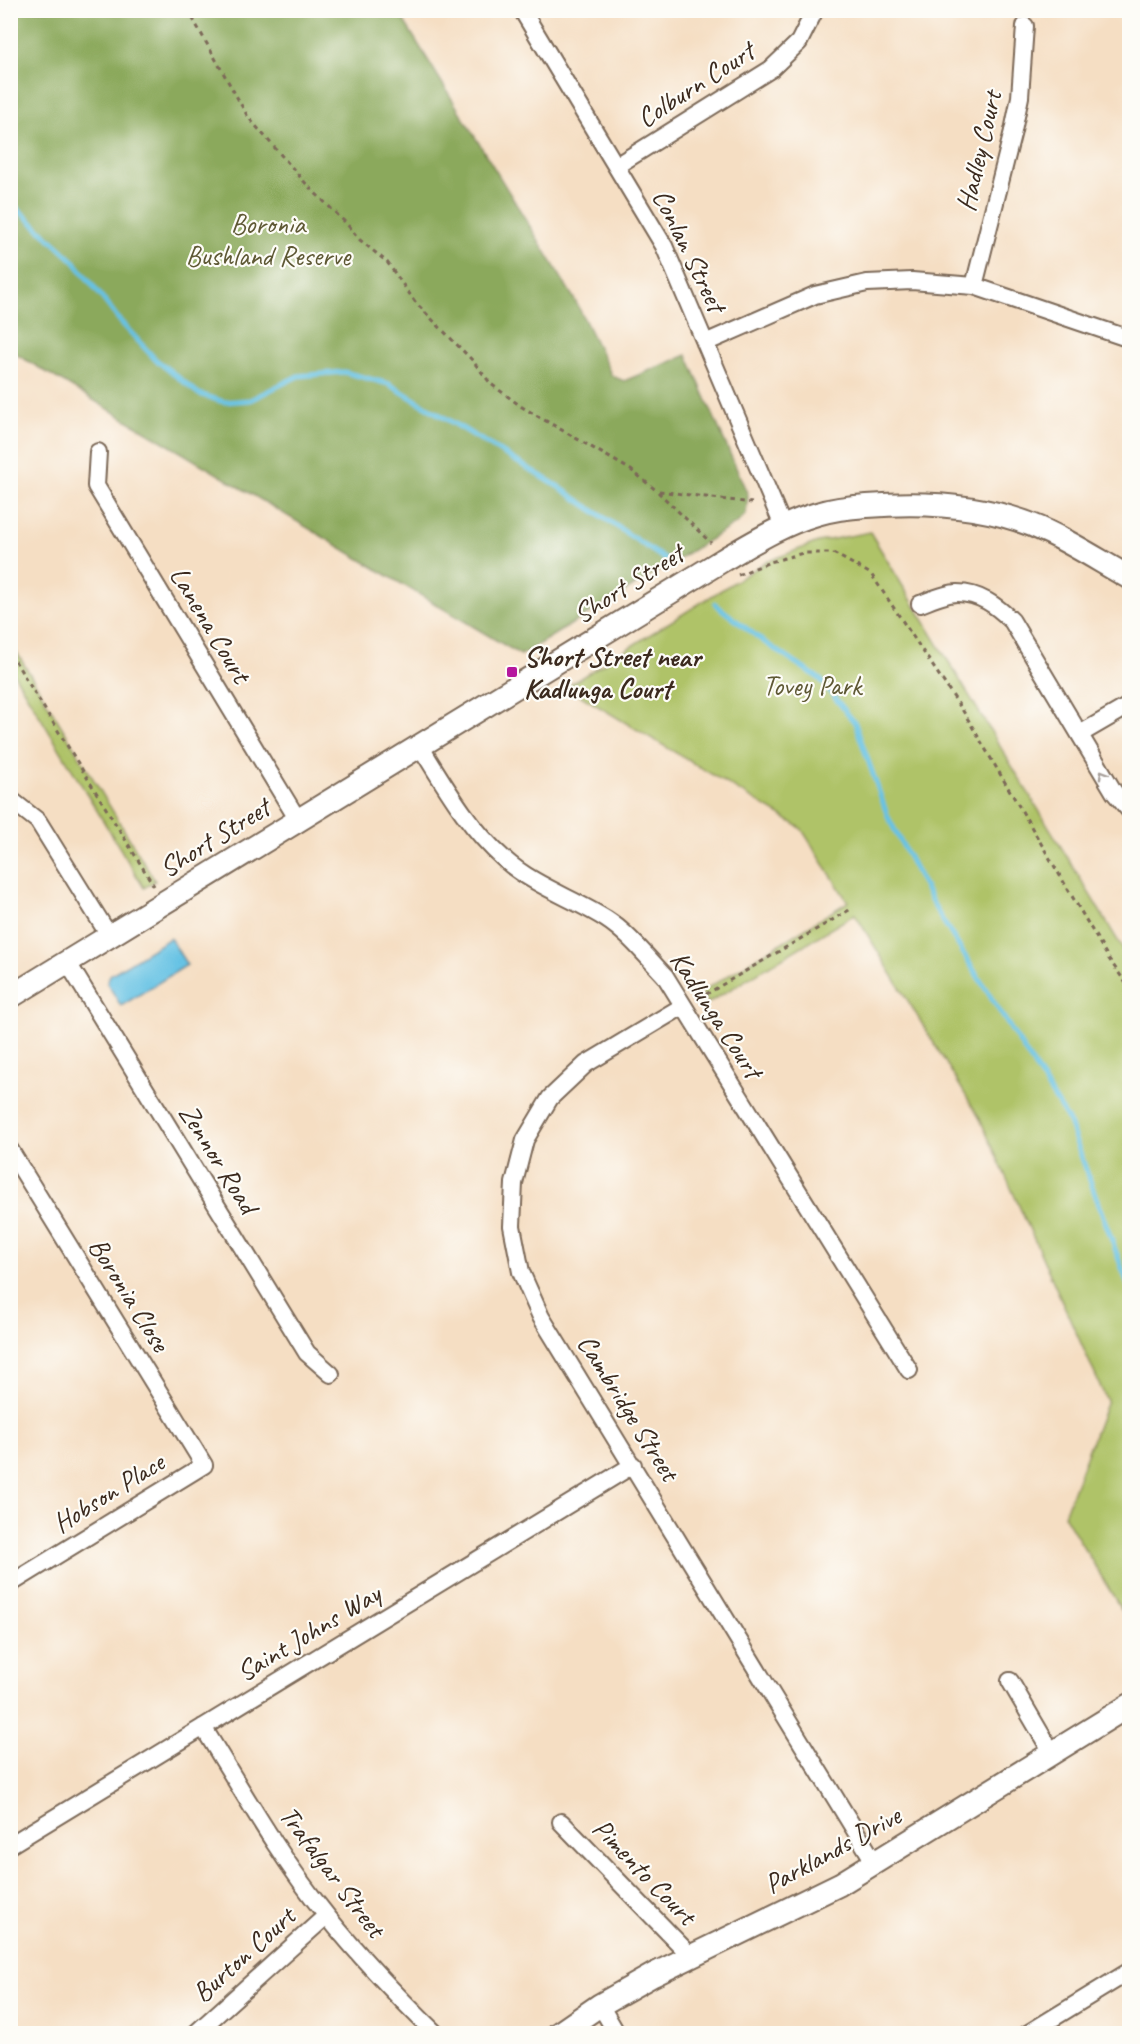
<svg xmlns="http://www.w3.org/2000/svg" width="1140" height="2044" viewBox="0 0 1140 2044" font-family="Caveat,sans-serif">
  <rect width="100%" height="100%" fill="#fdfcf7"/>
  <filter id="ink" filterUnits="userSpaceOnUse"><feTurbulence type="fractalNoise" baseFrequency=".0167" numOctaves="2"/><feDisplacementMap in="SourceGraphic" scale="12" xChannelSelector="R" yChannelSelector="G"/><feConvolveMatrix kernelMatrix="1 2 1 2 8 2 1 2 1" color-interpolation-filters="sRGB"/></filter>
  <filter id="wash" filterUnits="userSpaceOnUse"><feTurbulence type="fractalNoise" baseFrequency=".008" numOctaves="4" result="noise"/><feDisplacementMap in="SourceGraphic" scale="24" xChannelSelector="R" yChannelSelector="G"/><feGaussianBlur stdDeviation="1.35" result="paint"/><feColorMatrix in="noise" values="0 0 0 0 0 0 0 0 0 0 0 0 0 0 0 0 0 1.4 0 .05"/><feComposite in="paint" operator="in"/></filter>
  <g filter="url(#wash)">
    <rect width="100%" height="100%" fill="#f5dec3"/>
    <path fill="#afc367" stroke="#757642" stroke-width="1.5" d="M 870,532 L 1129,959 L 1129,1622 L 1064,1515 L 1107,1401 L 979,1117 L 855,914 L 708,1003 L 701,992 L 848,902 L 801,828 L 566,687 L 766,562 L 818,542 Z
      M 11,643 L 155,881 L 144,888 L 11,669 Z"/>
    <path fill="#8ba95c" stroke="#636a3d" stroke-width="1.5" d="M 11,10 L 398,11 L 575,300 L 612,376 L 624,381 L 687,355 L 748,495 L 746,514 L 737,523 L 521,655 L 11,351 Z"/>
    <path fill="#66c2e4" stroke="#507681" stroke-width="1.5" d="M 170,938 L 187,965 L 121,1006 L 107,983 L 110,975 Z"/>
    <g fill="none" stroke-linecap="round" stroke-linejoin="round">
      <path stroke="#66c2e4" stroke-width="5" d="M 10,202 L 74,261 L 120,321 L 155,359 L 199,394 L 224,402 L 250,400 L 298,376 L 344,372 L 389,384 L 559,487 L 666,560
        M 715,604 L 764,642 L 820,679 L 855,723 L 888,817 L 938,913 L 1068,1120 L 1130,1290"/>
    </g>
  </g>
  <g filter="url(#ink)">
    <g fill="none" stroke-linecap="round" stroke-linejoin="round">
      <g stroke="#7c6958" stroke-width="20">
        <path id="street" d="M 522,10 L 664,246 L 783,526
          M 616,166 L 771,69 L 799,42 L 815,10
          M 974,286 L 1013,131 L 1020,97 L 1025,26
          M 705,343 L 815,295 L 867,283 L 912,281 L 974,286 L 1130,339
          M 98,452 L 96,486 L 298,820
          M 920,604 C 931,600 946,593 957,593 C 980,593 997,606 1012,621 L 1114,792 L 1130,811
          M 1080,734 L 1130,705
          M 420,746 C 445,786 468,827 504,859 C 534,886 573,898 606,919 C 628,933 647,957 665,976 L 909,1370
          M 10,799 L 38,821 L 110,937
          M 68,963 L 307,1353 L 331,1374
          M 683,1006 L 586,1064 L 550,1098 L 525,1140 L 514,1183 L 512,1226 L 521,1272 L 541,1317 L 875,1863
          M 10,1150 L 204,1465 L 10,1584
          M 1010,1681 L 1052,1753
          M 203,1727 C 242,1790 280,1858 327,1916 C 360,1957 398,1997 436,2034
          M 561,1822 L 691,1956
          M 10,1845 L 633,1465
          M 600,2005 L 617,2034
          M 195,2034 L 326,1916
          M 1027,2034 L 1130,1971"/>
      </g>
      <g stroke="#7c6958" stroke-width="26">
        <path id="secondary" d="M 10,997 L 723,560 C 754,542 783,524 817,514 C 833,509 851,507 867,506 C 929,501 994,505 1050,533 C 1077,546 1103,563 1130,578
          M 558,2034 L 600,2005 L 653,1975 L 840,1884 L 1130,1705"/>
      </g>
      <path stroke="#7c6958" stroke-width="3" stroke-dasharray="4.5 4.5" stroke-linecap="butt" d="M 188,10 L 248,117 L 308,186 L 346,223 L 360,240 L 387,262 L 416,303 L 472,360 L 491,384 L 522,407 L 631,470 L 657,491 L 711,543
        M 659,491 L 752,503
        M 738,575 L 770,562 L 803,553 L 833,553 L 871,574 L 963,711 L 1109,959 L 1130,989
        M 10,653 L 154,886
        M 698,999 L 851,909"/>
      <use href="#street" stroke="#fff" stroke-width="16"/>
      <use href="#secondary" stroke="#fff" stroke-width="22"/>
    </g>
    <defs><path id="oneway-chevron" d="M-2-3.5L2.5 0L-2 3.5" fill="none" stroke-width="1.6" stroke-linecap="round" stroke-linejoin="round" transform="scale(1.5)"/></defs>
    <use stroke="#a79f9a" href="#oneway-chevron" transform="translate(1103 774) rotate(-120)"/>
  </g>
  <rect fill="#b5179e" stroke="#fdfcf7" stroke-width="2" x="506" y="666" width="12" height="12" rx="3"/>
  <g text-anchor="middle" stroke-width="4.5" stroke-linejoin="round" paint-order="stroke">
    <g font-size="28" fill="#3b2a1e" stroke="#fdfcf7">
      <text transform="translate(695 84) rotate(-33)" y="10">Colburn Court</text>
      <text transform="translate(978 151) rotate(-77)" y="10">Hadley Court</text>
      <text transform="translate(690 250) rotate(64)" y="10">Conlan Street</text>
      <text transform="translate(628 583) rotate(-32)" y="10">Short Street</text>
      <text transform="translate(211 624) rotate(59)" y="10">Lanena Court</text>
      <text transform="translate(214 837) rotate(-32)" y="10">Short Street</text>
      <text transform="translate(717 1014) rotate(57)" y="10">Kadlunga Court</text>
      <text transform="translate(219 1158) rotate(58)" y="10">Zennor Road</text>
      <text transform="translate(130 1294) rotate(58)" y="10">Boronia Close</text>
      <text transform="translate(629 1407) rotate(58)" y="10">Cambridge Street</text>
      <text transform="translate(108 1492) rotate(-32)" y="10">Hobson Place</text>
      <text transform="translate(308 1632) rotate(-31)" y="10">Saint Johns Way</text>
      <text transform="translate(832 1849) rotate(-29)" y="10">Parklands Drive</text>
      <text transform="translate(333 1871) rotate(53)" y="10">Trafalgar Street</text>
      <text transform="translate(645 1871) rotate(46)" y="10">Pimento Court</text>
      <text transform="translate(243 1954) rotate(-42)" y="10">Burton Court</text>
    </g>
    <g font-size="28" fill="#5e5834" stroke="#fdfcf7">
      <text x="268" y="233">Boronia<tspan x="268" dy="32">Bushland Reserve</tspan></text>
      <text x="812" y="695">Tovey Park</text>
    </g>
    <g font-size="28" font-weight="bold" fill="#3b2a1e" stroke="#fdfcf7" text-anchor="start">
      <text x="524" y="666">Short Street near<tspan x="524" dy="32">Kadlunga Court</tspan></text>
    </g>
  </g>
  <rect width="1140" height="2044" fill="none" stroke="#fdfcf7" stroke-width="36"/>
</svg>
